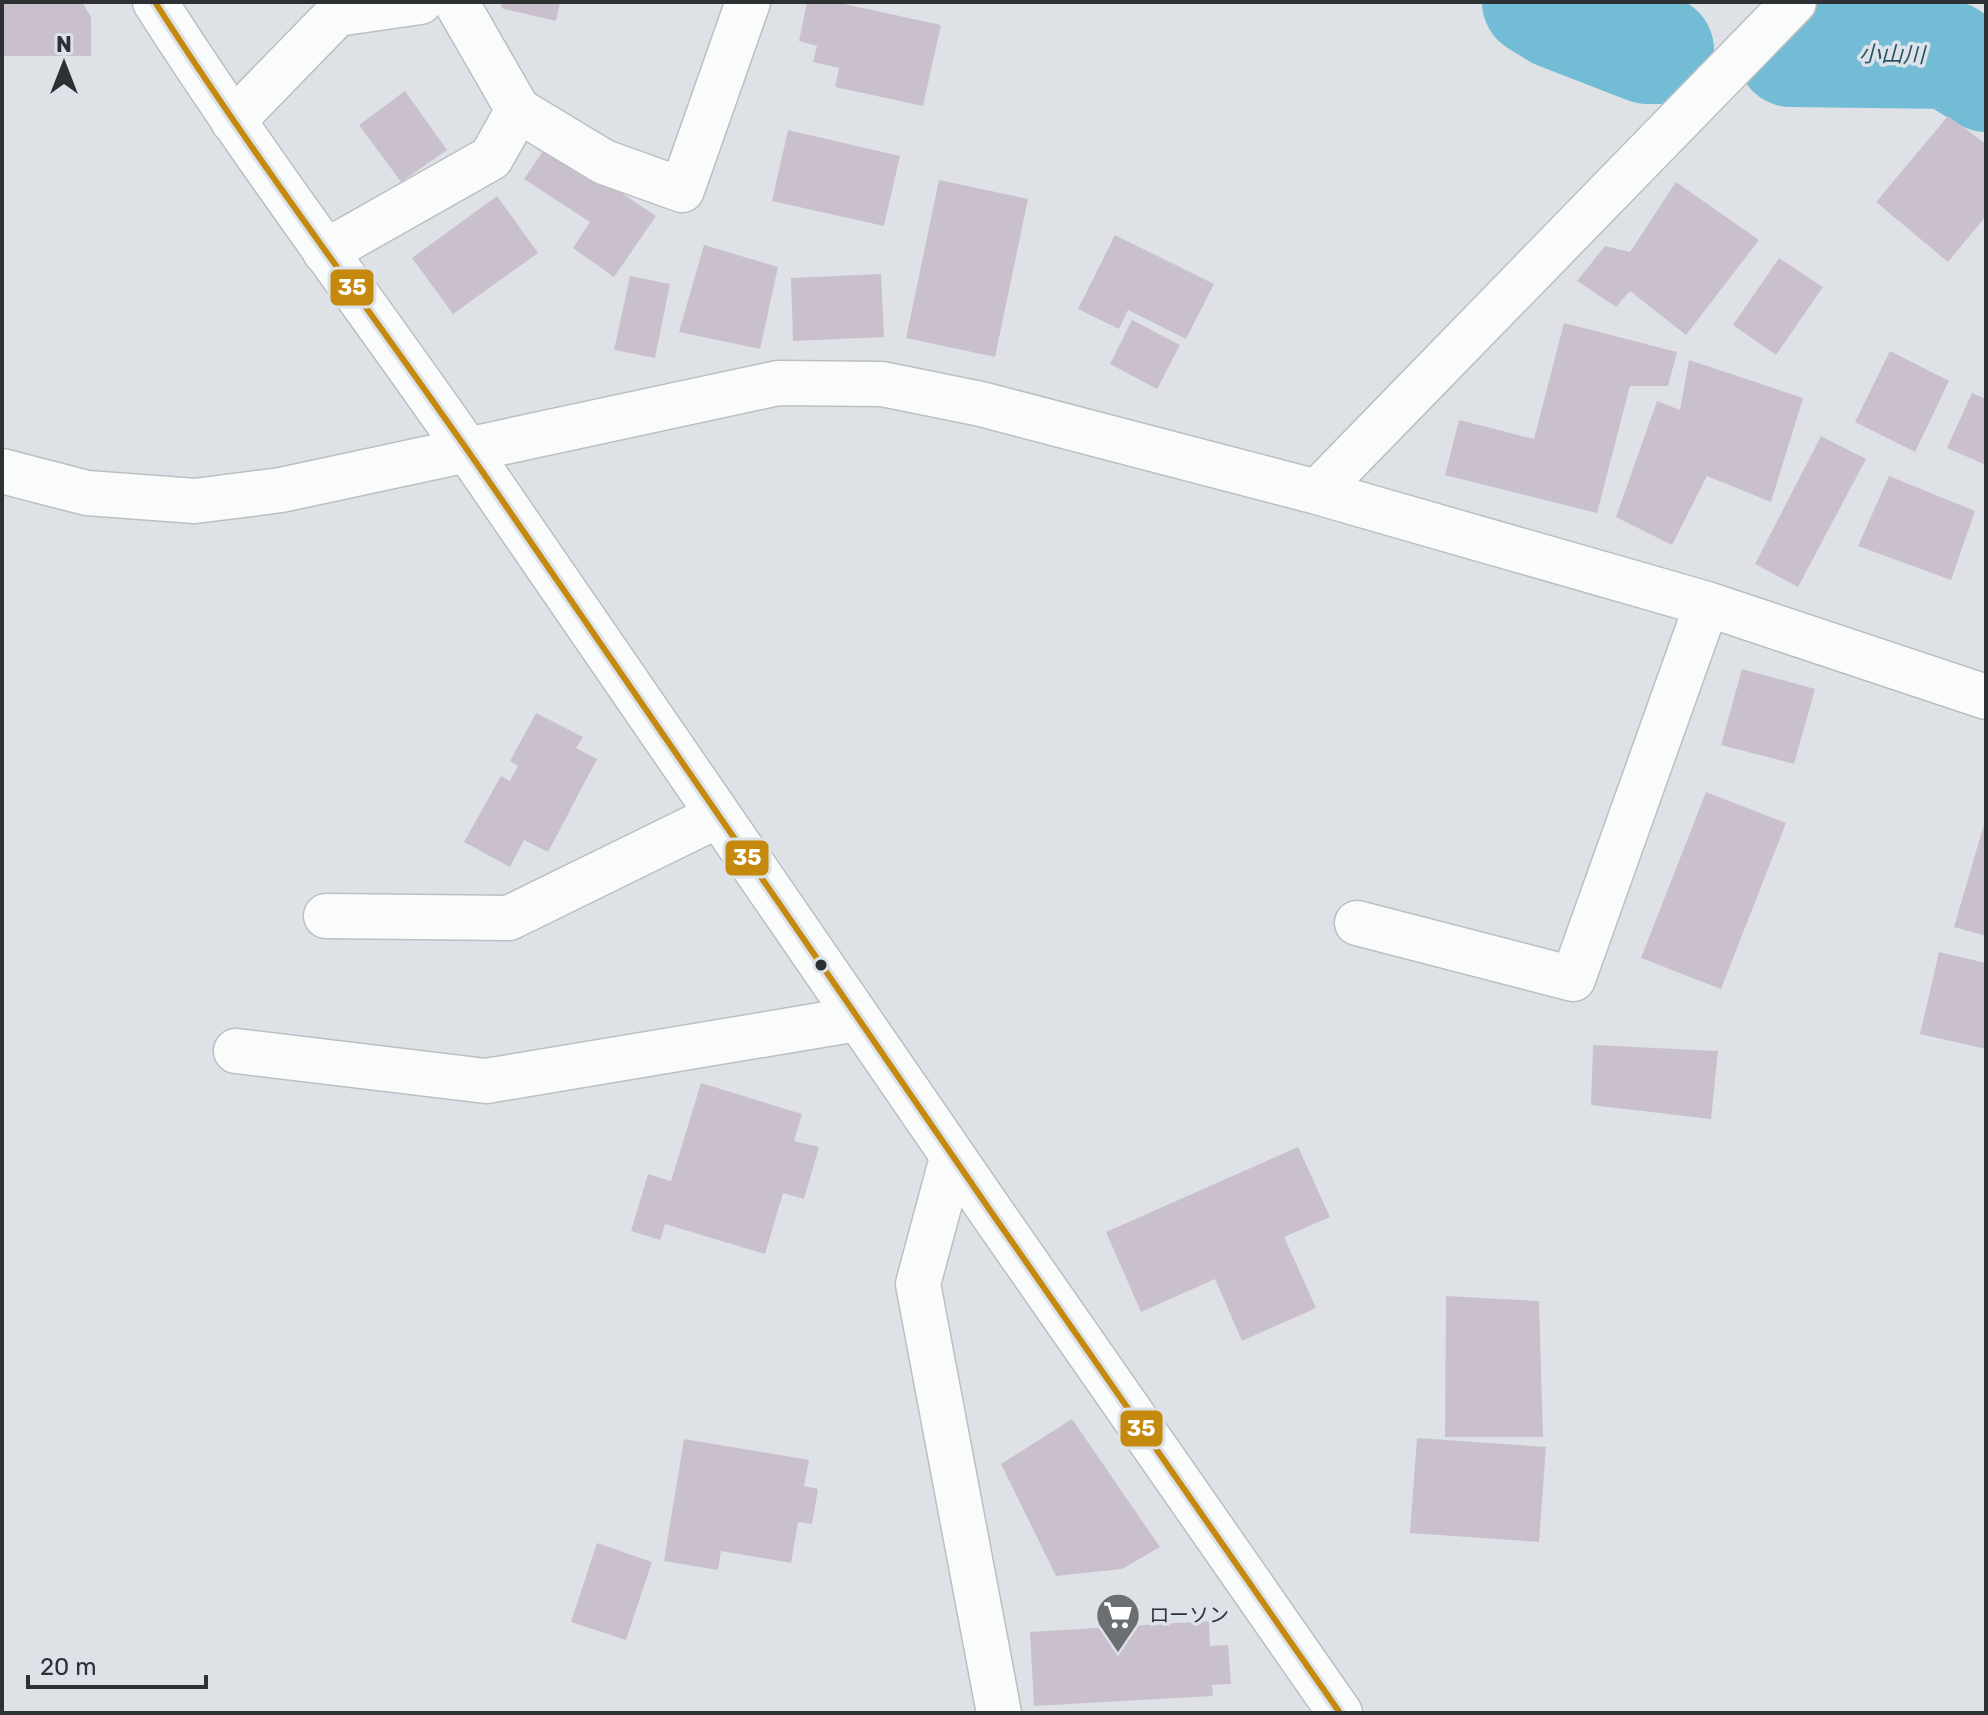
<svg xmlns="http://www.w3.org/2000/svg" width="1988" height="1715" viewBox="0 0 1988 1715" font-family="Rubik,'Noto Sans JP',sans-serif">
  <rect width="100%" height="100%" fill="#dee2e6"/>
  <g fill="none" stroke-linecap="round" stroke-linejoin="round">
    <path stroke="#73bcd5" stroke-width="108" d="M 1536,2 L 1557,15 L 1647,50 L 1660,50
      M 1791,53 L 1949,55 L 1986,78"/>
  </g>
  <path fill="#cac0cd" d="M 2,2 L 82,2 L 91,17 L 91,56 L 2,56 Z
    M 502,2 L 560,2 L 556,21 L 501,8 Z
    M 807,2 L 835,2 L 941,25 L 923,106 L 835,87 L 839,68 L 813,62 L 817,46 L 799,41 Z
    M 405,91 L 447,150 L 401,182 L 359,125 Z
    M 1948,116 L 1986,144 L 1986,216 L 1948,262 L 1876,202 Z
    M 788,130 L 900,156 L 884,226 L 772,201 Z
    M 548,144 L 656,216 L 614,277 L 573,248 L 590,222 L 524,179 Z
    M 939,180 L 1028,199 L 995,357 L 906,338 Z
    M 1676,182 L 1759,240 L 1686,335 L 1630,291 L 1616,307 L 1577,281 L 1605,246 L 1630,252 Z
    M 497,196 L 538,253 L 453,314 L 412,258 Z
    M 1115,235 L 1214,284 L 1186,339 L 1128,310 L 1119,329 L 1078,309 Z
    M 704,245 L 778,267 L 760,349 L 679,332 Z
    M 1779,258 L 1823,287 L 1776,355 L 1733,325 Z
    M 881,274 L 884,337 L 793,341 L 791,278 Z
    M 630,276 L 670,284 L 655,358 L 614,350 Z
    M 1132,320 L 1180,345 L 1157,389 L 1110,364 Z
    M 1564,323 L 1677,352 L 1668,386 L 1630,386 L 1597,513 L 1445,475 L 1459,420 L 1534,439 Z
    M 1890,351 L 1949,381 L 1915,452 L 1855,422 Z
    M 1689,360 L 1803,398 L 1771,502 L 1707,476 L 1672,545 L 1616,517 L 1657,401 L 1680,410 Z
    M 1972,393 L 1986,399 L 1986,465 L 1947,448 Z
    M 1821,436 L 1866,459 L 1798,587 L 1755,564 Z
    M 1889,476 L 1975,511 L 1951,580 L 1858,546 Z
    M 1742,669 L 1815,689 L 1794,764 L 1721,745 Z
    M 536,713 L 583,737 L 576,748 L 597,759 L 548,852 L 524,840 L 510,867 L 464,842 L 501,776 L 510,781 L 518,766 L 510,761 Z
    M 1706,792 L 1786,823 L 1721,989 L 1641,958 Z
    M 1985,821 L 1986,821 L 1986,936 L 1954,927 Z
    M 1939,952 L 1986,963 L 1986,1049 L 1920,1034 Z
    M 1593,1045 L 1718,1051 L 1711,1119 L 1591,1105 Z
    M 701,1083 L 802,1114 L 794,1141 L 819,1147 L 804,1199 L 783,1193 L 765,1254 L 665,1224 L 660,1240 L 631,1231 L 648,1174 L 671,1181 Z
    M 1298,1147 L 1330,1217 L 1284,1237 L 1316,1308 L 1242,1341 L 1215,1279 L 1141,1312 L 1106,1232 Z
    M 1446,1296 L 1539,1301 L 1543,1437 L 1445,1437 Z
    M 1072,1419 L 1160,1547 L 1122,1569 L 1056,1576 L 1001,1464 Z
    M 1417,1438 L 1546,1447 L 1539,1542 L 1410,1533 Z
    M 684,1439 L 809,1460 L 804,1486 L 818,1489 L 812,1524 L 798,1522 L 791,1563 L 721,1551 L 718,1570 L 664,1561 Z
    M 597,1543 L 652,1562 L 626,1640 L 571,1622 Z
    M 1209,1621 L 1210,1646 L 1228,1645 L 1231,1684 L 1212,1685 L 1213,1696 L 1034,1706 L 1030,1632 Z"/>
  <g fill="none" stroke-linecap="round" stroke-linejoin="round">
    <g stroke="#bcbfc2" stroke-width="47">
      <path id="minor" d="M 456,2 L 518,110 L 604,162 L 682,190 L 748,2
        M 233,121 L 337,14 L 420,2
        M 325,252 L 491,158 L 518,110
        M 2,471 L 87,493 L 195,501 L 281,490 L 778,383 L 882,384 L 981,404 L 1317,492 L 1707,604 L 1986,697
        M 1317,492 L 1794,2
        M 326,916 L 509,918 L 717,816
        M 1357,923 L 1573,979 L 1707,604
        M 236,1051 L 486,1081 L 857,1019
        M 952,1158 L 918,1284 L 999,1713"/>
    </g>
    <g stroke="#bcbfc2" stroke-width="47">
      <path id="secondary" d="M 155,2 C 258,164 375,316 484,474 C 767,888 1052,1302 1340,1713"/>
    </g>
    <use href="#minor" stroke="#fafbfb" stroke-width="44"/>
    <use href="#secondary" stroke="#fafbfb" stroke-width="44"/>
    <g stroke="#dbe2ea" stroke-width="12">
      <path id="bus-1" d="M 155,2 C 258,164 375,316 484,474 C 767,888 1052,1302 1340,1713"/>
    </g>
    <use href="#bus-1" stroke="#c5890d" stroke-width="6"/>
  </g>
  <defs>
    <g id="supermarket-pin" transform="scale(2.3)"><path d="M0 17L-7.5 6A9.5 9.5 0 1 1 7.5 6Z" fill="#6c6f72" stroke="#dbe2ea"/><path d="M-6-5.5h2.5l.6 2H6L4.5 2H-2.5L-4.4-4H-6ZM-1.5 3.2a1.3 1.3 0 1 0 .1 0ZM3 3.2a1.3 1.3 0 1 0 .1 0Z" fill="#fff"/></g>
  </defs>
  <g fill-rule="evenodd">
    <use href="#supermarket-pin" x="1118" y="1615"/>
  </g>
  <circle fill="#2e3134" stroke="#dbe2ea" stroke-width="3" cx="821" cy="965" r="7"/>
  <g text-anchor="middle" stroke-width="7" stroke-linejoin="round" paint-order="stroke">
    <g font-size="20" fill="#2e3134" stroke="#dbe2ea" text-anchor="start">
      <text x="1149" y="1622">ローソン</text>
    </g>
    <g font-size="22" font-style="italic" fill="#285362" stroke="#dbe2ea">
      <text transform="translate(1892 54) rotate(1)" y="8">小山川</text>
    </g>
  </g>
  <g stroke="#dbe2ea" stroke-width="3">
    <rect x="329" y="268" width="46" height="39" rx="8" fill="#c5890d"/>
    <rect x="724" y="839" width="46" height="38" rx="8" fill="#c5890d"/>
    <rect x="1119" y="1409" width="45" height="39" rx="8" fill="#c5890d"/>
  </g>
  <g font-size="22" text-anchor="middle" font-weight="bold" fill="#fff">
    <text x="352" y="295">35</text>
    <text x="747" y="865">35</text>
    <text x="1141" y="1436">35</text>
  </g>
  <rect width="1988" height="1715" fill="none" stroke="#2e3134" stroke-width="8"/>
  <g transform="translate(64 64)" stroke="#dbe2ea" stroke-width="6" paint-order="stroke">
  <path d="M0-6L14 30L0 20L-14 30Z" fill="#2e3134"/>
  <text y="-12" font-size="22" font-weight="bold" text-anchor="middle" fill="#2e3134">N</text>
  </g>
  <path d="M28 1675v12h178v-12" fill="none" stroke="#2e3134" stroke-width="4"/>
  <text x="40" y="1675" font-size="24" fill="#2e3134" stroke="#dbe2ea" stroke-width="6" paint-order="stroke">20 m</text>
</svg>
